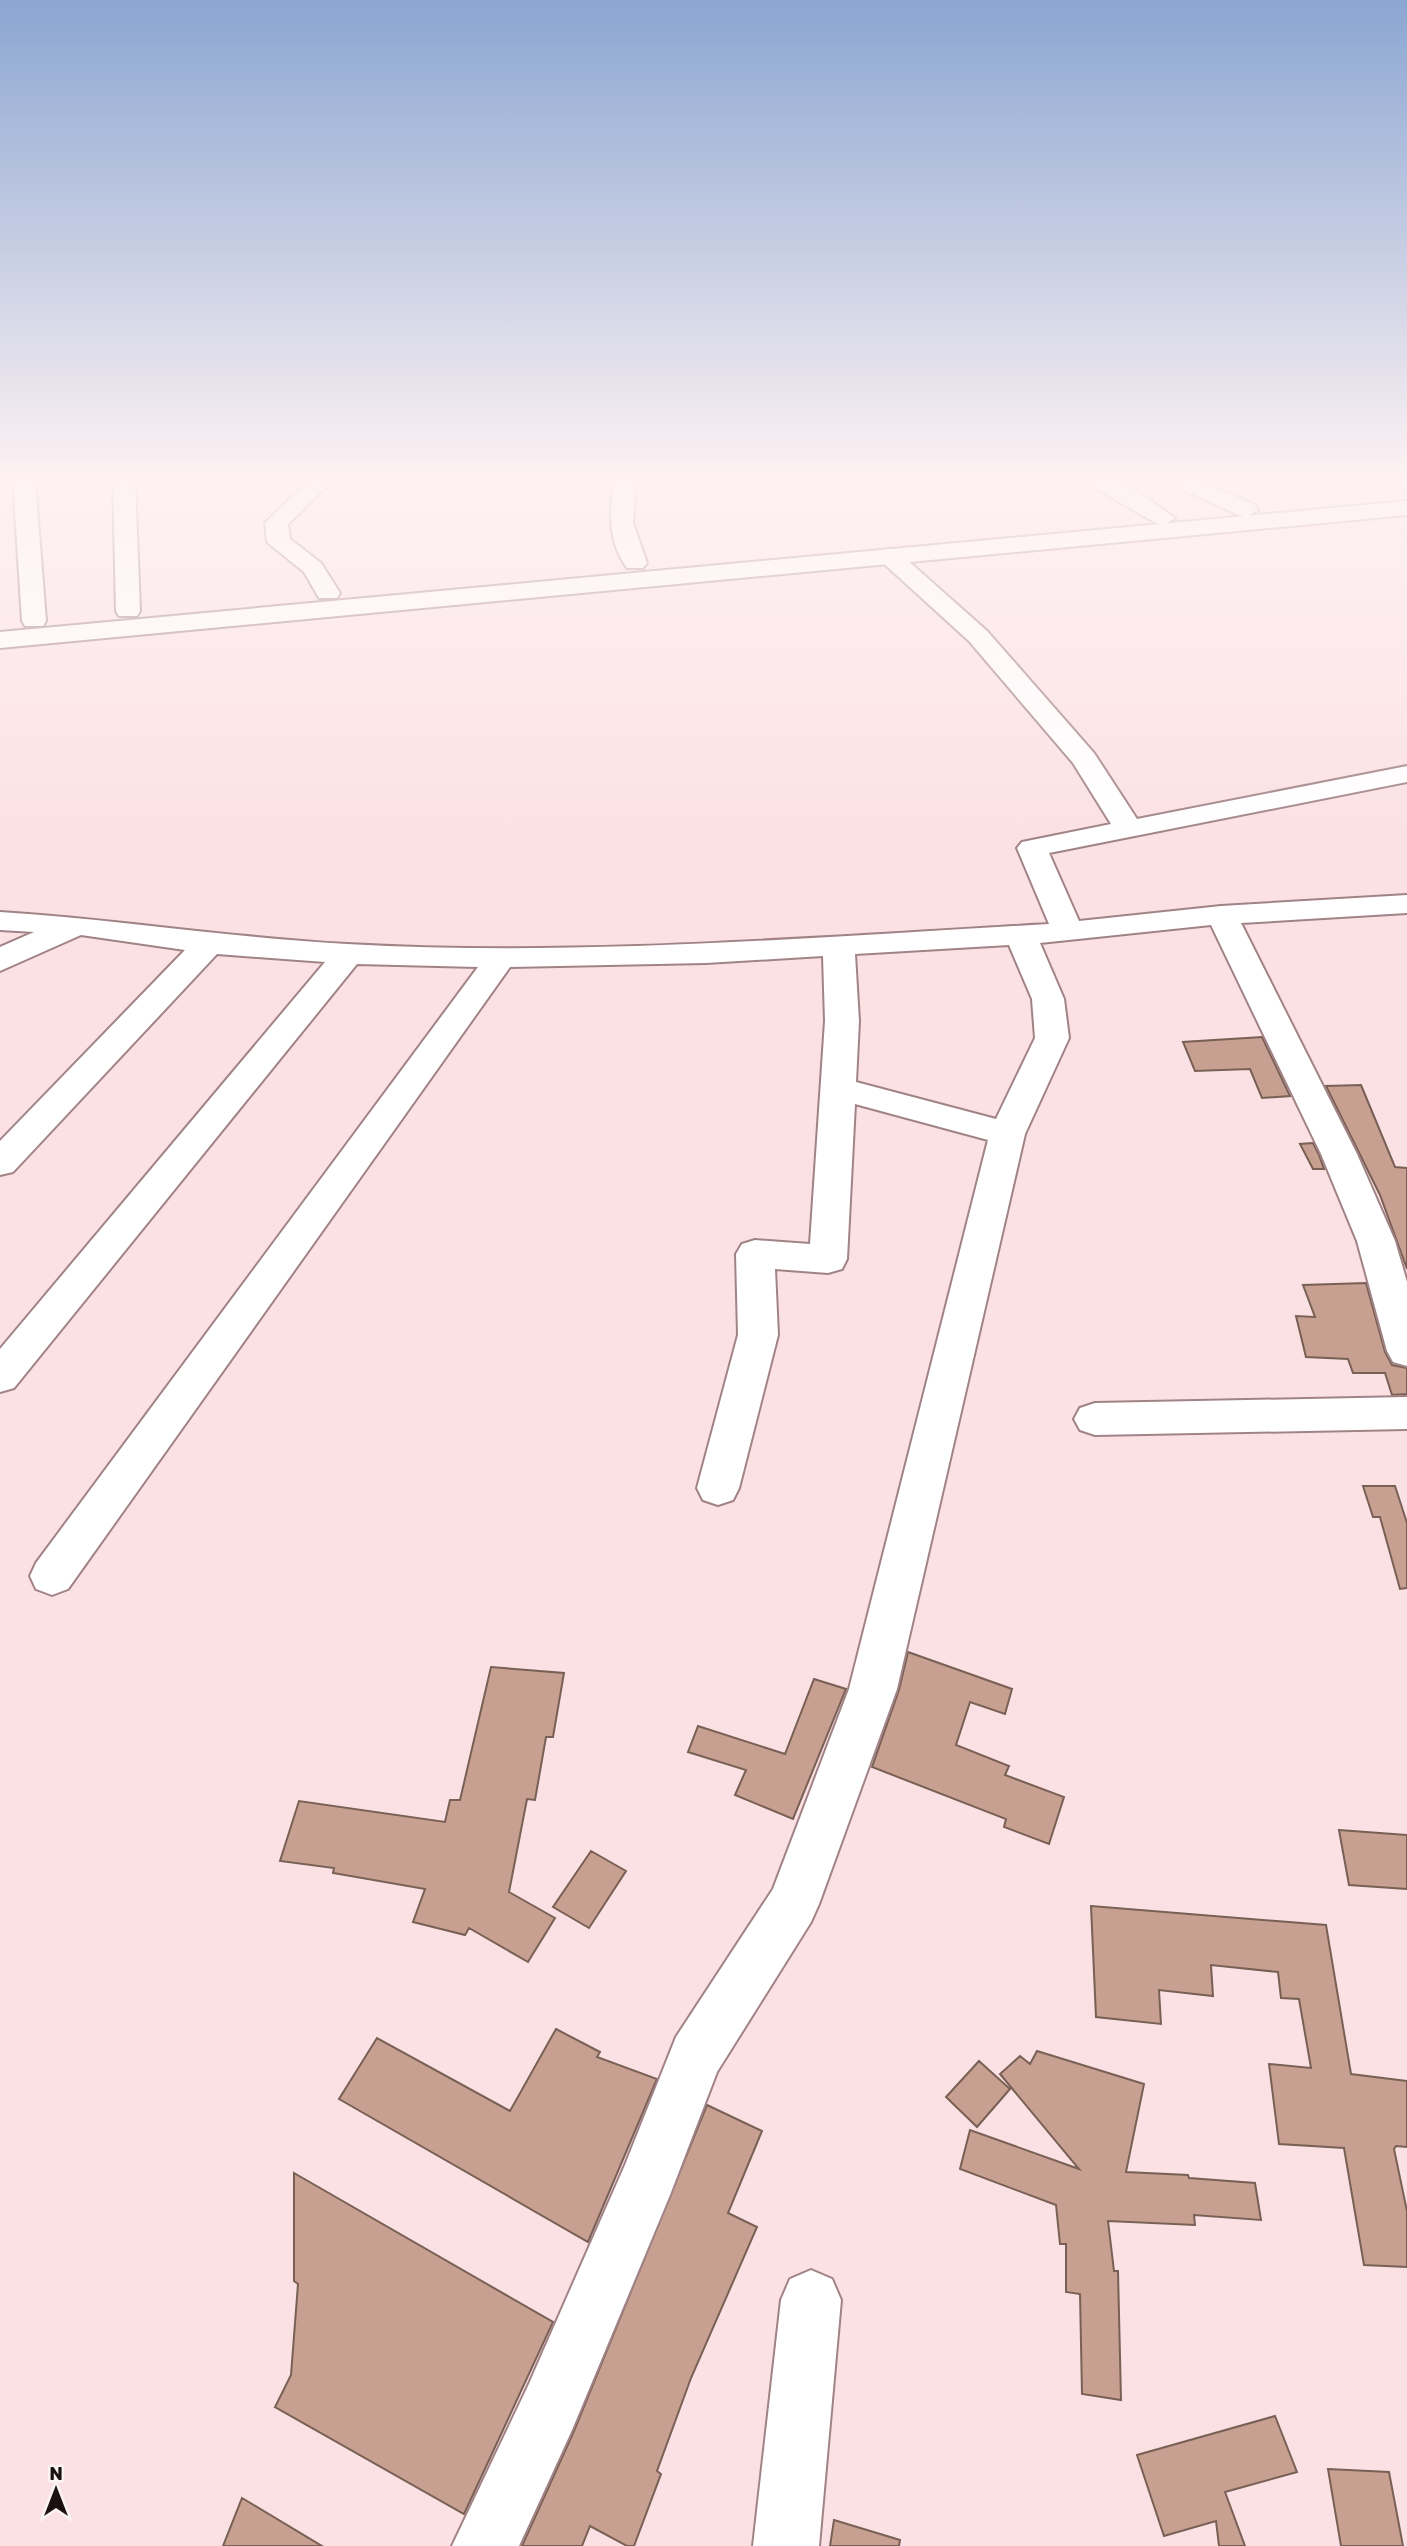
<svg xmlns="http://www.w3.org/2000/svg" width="1407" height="2546" viewBox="0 0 1407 2546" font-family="Rubik,sans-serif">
  <rect width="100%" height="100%" fill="#fce1e4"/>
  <path fill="#c7a091" stroke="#796055" stroke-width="2" d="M 1262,1037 L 1290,1096 L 1262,1098 L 1250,1069 L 1195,1071 L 1183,1042 Z
    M 1361,1085 L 1395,1167 L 1407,1168 L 1407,1269 L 1380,1195 L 1326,1086 Z
    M 1313,1143 L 1319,1155 L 1324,1169 L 1313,1169 L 1300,1144 Z
    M 1366,1283 L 1385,1352 L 1392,1365 L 1407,1368 L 1407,1394 L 1392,1395 L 1385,1373 L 1353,1373 L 1348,1359 L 1306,1357 L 1296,1316 L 1315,1317 L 1303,1285 Z
    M 1363,1486 L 1395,1486 L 1407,1523 L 1407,1588 L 1400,1589 L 1380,1517 L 1373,1517 Z
    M 908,1652 L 1012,1689 L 1005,1714 L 970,1702 L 956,1745 L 1009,1766 L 1005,1775 L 1064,1797 L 1049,1844 L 1004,1827 L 1006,1819 L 872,1767 L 899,1690 Z
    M 491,1667 L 564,1673 L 553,1737 L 546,1737 L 535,1800 L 527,1799 L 509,1892 L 555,1918 L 528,1962 L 469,1928 L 465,1935 L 413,1922 L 425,1889 L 333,1873 L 334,1868 L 280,1861 L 299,1801 L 445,1822 L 450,1800 L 460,1800 Z
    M 814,1679 L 846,1689 L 793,1819 L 735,1795 L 746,1770 L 688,1752 L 698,1726 L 785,1754 Z
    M 1339,1830 L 1407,1835 L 1407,1889 L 1349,1885 Z
    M 591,1851 L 626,1871 L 589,1928 L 553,1907 Z
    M 1091,1906 L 1326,1925 L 1351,2074 L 1407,2081 L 1407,2147 L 1396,2146 L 1394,2149 L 1407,2211 L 1407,2267 L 1364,2265 L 1344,2148 L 1279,2144 L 1269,2064 L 1311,2068 L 1299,1999 L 1281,1998 L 1278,1972 L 1211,1965 L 1213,1996 L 1159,1990 L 1161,2024 L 1096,2017 Z
    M 556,2029 L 600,2052 L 597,2057 L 657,2079 L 588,2242 L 339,2099 L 377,2038 L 510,2111 Z
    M 1037,2051 L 1144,2084 L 1126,2172 L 1188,2175 L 1189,2178 L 1255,2183 L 1261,2220 L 1194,2215 L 1195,2225 L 1108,2221 L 1114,2271 L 1118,2271 L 1121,2400 L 1082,2394 L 1080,2294 L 1066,2292 L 1066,2244 L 1060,2244 L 1056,2205 L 960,2169 L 970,2130 L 1079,2169 L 1000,2074 L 1020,2056 L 1030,2064 Z
    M 979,2061 L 1010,2089 L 977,2127 L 946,2097 Z
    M 707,2105 L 762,2131 L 728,2213 L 757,2227 L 691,2378 L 657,2471 L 661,2474 L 634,2546 L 627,2546 L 590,2526 L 582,2546 L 522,2546 L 574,2431 Z
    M 294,2173 L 553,2322 L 464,2514 L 275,2407 L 291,2375 L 298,2284 L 294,2281 Z
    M 1275,2416 L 1297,2472 L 1225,2492 L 1245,2546 L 1219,2546 L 1216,2521 L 1164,2536 L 1137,2455 Z
    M 1328,2469 L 1389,2472 L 1403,2546 L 1341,2546 Z
    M 242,2498 L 322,2546 L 223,2546 Z
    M 834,2520 L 900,2540 L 899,2546 L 830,2546 Z"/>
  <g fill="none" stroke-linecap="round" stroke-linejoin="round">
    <g stroke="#a18386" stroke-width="4">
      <path id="minor" d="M 13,481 L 35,481 L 46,621 L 43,626 L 25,626 L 22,621 Z
        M 113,481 L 135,481 L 140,611 L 137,616 L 119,616 L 116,611 Z
        M 308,481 L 332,481 L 288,524 L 290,539 L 321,563 L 340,593 L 337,598 L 319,598 L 304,572 L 267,542 L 265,523 Z
        M 614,481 L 636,481 L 633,523 L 647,563 L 643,568 L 627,568 C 608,542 609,512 614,481 Z
        M 1083,481 L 1115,481 L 1131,487 L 1175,518 L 1164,525 L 1156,523 Z
        M 1172,481 L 1202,481 L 1255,505 L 1258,510 L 1247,517 L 1239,515 L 1175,486 Z
        M 889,549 L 897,551 L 987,631 L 1094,753 L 1137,819 L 1407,766 L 1407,782 L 1049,853 L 1079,921 L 1221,906 L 1407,895 L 1407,913 L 1241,923 L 1357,1154 L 1395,1241 L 1407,1282 L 1407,1366 L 1393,1362 L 1387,1351 L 1357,1241 L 1321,1154 L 1211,925 L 1040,943 L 1064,999 L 1069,1038 L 1025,1134 L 897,1689 L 819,1904 L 811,1922 L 717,2072 L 670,2195 L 572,2430 L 519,2546 L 452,2546 L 528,2386 L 625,2165 L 676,2037 L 773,1889 L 849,1689 L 988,1140 L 855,1104 L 847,1259 L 842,1269 L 828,1273 L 775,1269 L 778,1335 L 739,1488 L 733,1500 L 718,1505 L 703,1500 L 697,1488 L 738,1335 L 736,1254 L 742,1244 L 755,1240 L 810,1244 L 825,1021 L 823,956 L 706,963 L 510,967 L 68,1589 L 52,1595 L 36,1589 L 30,1576 L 36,1563 L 478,967 L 357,964 L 14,1388 L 0,1392 L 0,1349 L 325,962 L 217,954 L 13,1172 L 0,1175 L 0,1141 L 185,950 L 81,935 L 0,971 L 0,947 L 34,932 L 0,930 L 0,912 C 116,919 231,938 347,944 C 581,957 815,937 1049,924 L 1017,848 L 1022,842 L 1111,824 L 1073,763 L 969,641 L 881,561 L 877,556 L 881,551 ZM 1009,945 L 1032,999 L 1035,1038 L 996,1119 L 856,1082 L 859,1021 L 855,954 Z
        M 1407,1397 L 1407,1429 L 1095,1435 L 1080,1430 L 1074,1419 L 1080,1408 L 1095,1403 Z
        M 811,2270 L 832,2279 L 841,2300 L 819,2546 L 753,2546 L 781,2300 L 790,2279 Z"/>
    </g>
    <g stroke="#a18386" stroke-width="4">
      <path id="major" d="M 1407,501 L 1407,515 L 0,648 L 0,632 Z"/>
    </g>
    <use href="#minor" fill="#fff" fill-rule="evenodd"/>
    <use href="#major" fill="#fff" fill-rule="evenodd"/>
  </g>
  <linearGradient id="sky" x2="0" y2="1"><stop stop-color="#8ba6d2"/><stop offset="0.57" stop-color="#fef2f3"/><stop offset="1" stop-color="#fef2f3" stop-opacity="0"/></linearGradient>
  <rect width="1407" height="838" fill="url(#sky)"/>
  <g transform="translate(56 2490)" stroke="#fbf4f5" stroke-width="5" paint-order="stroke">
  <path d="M0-5L12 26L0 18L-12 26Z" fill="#1c1112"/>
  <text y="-10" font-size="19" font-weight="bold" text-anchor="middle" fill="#1c1112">N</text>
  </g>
</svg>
